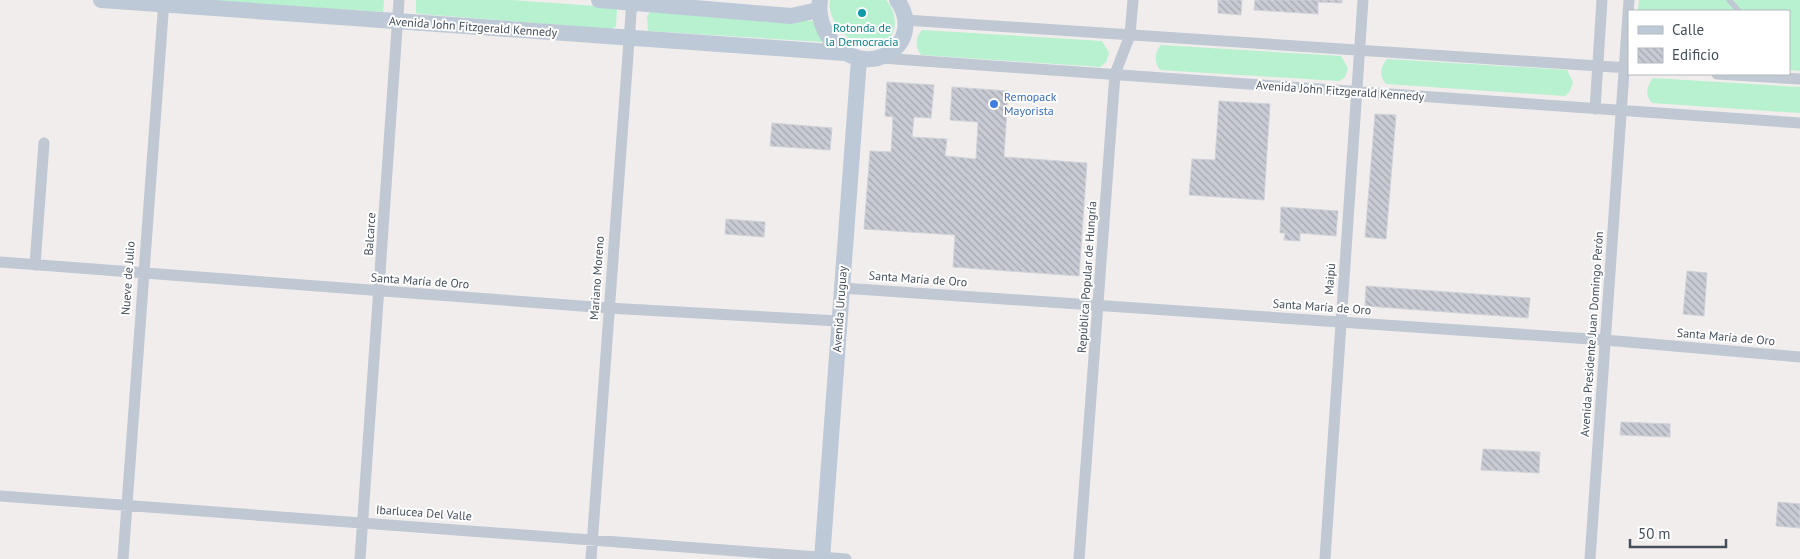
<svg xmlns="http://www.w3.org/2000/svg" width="1800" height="559" viewBox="0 0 1800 559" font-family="'PT Sans',sans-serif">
  <defs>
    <pattern id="building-back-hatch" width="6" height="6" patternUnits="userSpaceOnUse" patternTransform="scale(1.25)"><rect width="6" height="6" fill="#c8cbd3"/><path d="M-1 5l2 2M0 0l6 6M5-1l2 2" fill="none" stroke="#a4a7ae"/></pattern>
  </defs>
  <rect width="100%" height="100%" fill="#f0edec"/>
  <path fill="#b7f1d0" d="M 192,0 L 384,0 L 383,12 Z
    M 416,0 L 510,0 L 612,7 L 617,10 L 616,26 L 612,29 L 420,14 L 416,13 Z
    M 830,0 L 886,0 C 900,15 898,44 874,46 C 852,48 826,22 830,0 Z
    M 1639,0 L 1800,0 L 1800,71 L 1789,70 L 1789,11 L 1638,11 Z
    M 651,11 L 813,21 L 823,42 L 648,31 L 647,16 Z
    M 922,30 L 1102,41 L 1109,53 L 1106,62 L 1100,67 L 921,55 C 915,47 915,38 922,30 Z
    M 1161,45 L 1341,56 L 1348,68 L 1345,77 L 1339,81 L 1160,70 C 1154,62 1154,53 1161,45 Z
    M 1387,59 L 1567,70 L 1573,82 L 1570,91 L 1565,96 L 1386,84 C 1379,76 1380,67 1387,59 Z
    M 1653,78 L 1800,87 L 1800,113 L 1652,103 C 1645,95 1646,87 1653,78 Z"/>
  <path fill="url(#building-back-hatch)" stroke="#d0d2d9" d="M 1218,0 L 1242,0 L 1241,15 L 1218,13 Z
    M 1255,0 L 1342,0 L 1342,3 L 1318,2 L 1318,14 L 1254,10 Z
    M 887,82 L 934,85 L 931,118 L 914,117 L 912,137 L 947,139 L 945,156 L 976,159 L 978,122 L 950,120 L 952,87 L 1008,91 L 1004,157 L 1087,163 L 1079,276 L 953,267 L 955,235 L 864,229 L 870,151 L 891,152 L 893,117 L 885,116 Z
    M 1219,101 L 1270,104 L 1264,200 L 1189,195 L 1192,159 L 1215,160 Z
    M 1375,114 L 1396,115 L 1386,239 L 1365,237 Z
    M 772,123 L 832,128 L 830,150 L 770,146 Z
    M 1281,207 L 1338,211 L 1336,236 L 1300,233 L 1300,241 L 1284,240 L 1285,233 L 1280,233 Z
    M 726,219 L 765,222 L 764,237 L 725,234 Z
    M 1687,271 L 1707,273 L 1704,316 L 1683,314 Z
    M 1366,286 L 1530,298 L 1528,318 L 1365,306 Z
    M 1621,422 L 1670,424 L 1670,437 L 1620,435 Z
    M 1483,449 L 1540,452 L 1539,473 L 1481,470 Z
    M 1778,502 L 1800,504 L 1800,528 L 1776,526 Z"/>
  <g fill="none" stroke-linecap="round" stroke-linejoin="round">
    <path stroke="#bfc8d3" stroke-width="5.5" d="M 1729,0 L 1739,11"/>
    <path stroke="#bfc8d3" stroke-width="11" d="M 905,20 L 1629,68
      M 881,58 L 1800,123
      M 1717,74 L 1800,79
      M 1595,109 L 1602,0
      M 0,262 L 608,308 L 839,321
      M 35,265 L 44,143
      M 842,288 L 1605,340 L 1800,357
      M 0,496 L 846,559
      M 123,559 L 164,0
      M 360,559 L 399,0
      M 591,559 L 632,0
      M 1079,559 L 1115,74 L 1130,35 L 1133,0
      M 1325,559 L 1363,0
      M 1590,559 L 1629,0"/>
    <path stroke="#bec9d7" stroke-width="16" d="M 101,0 L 845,53
      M 599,0 L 791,16 L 818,10
      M 820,0 C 818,13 821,25 828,36 C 864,87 929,44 897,0
      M 822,559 L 859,59"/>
  </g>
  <circle fill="#0f9aa8" stroke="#fff" stroke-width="2" cx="862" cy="13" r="5"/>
  <circle fill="#3f7fe0" stroke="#fff" stroke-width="2" cx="994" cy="104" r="5"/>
  <g text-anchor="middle" stroke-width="4" stroke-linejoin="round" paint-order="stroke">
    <g font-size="12" fill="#444f5b" stroke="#fff">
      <text transform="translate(473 27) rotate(4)" y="4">Avenida John Fitzgerald Kennedy</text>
      <text transform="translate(1340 91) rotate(4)" y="4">Avenida John Fitzgerald Kennedy</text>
      <text transform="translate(370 234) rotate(-86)" y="4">Balcarce</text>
      <text transform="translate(1087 277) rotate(-86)" y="4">República Popular de Hungría</text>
      <text transform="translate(128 278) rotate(-86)" y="4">Nueve de Julio</text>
      <text transform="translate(597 278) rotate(-86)" y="4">Mariano Moreno</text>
      <text transform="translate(918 279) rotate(4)" y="4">Santa María de Oro</text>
      <text transform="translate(1330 279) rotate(-86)" y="4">Maipú</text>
      <text transform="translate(420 281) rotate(4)" y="4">Santa María de Oro</text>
      <text transform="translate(1322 307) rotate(4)" y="4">Santa María de Oro</text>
      <text transform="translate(840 309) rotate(-86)" y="4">Avenida Uruguay</text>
      <text transform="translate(1592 334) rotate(-86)" y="4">Avenida Presidente Juan Domingo Perón</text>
      <text transform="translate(1726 337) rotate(5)" y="4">Santa María de Oro</text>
      <text transform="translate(424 513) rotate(4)" y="4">Ibarlucea Del Valle</text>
    </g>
    <g font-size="12" fill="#0d838f" stroke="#fff">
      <text x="862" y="32">Rotonda de<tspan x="862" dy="14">la Democracia</tspan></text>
    </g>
    <g font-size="12" fill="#366cbe" stroke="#fff" text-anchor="start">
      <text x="1004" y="101">Remopack<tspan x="1004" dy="14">Mayorista</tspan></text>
    </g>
  </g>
  <rect x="1628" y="10" width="162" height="65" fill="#ffffff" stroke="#b4b9bd"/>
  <rect x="1638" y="26" width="25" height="8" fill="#bec9d7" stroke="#b4b9bd"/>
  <text x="1672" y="35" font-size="15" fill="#444f5b">Calle</text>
  <rect x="1638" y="48" width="25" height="15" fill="url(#building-back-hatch)" stroke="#b4b9bd"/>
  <text x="1672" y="60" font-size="15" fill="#444f5b">Edificio</text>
  <path d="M1630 539v8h96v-8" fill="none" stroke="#444f5b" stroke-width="2.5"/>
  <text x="1638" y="539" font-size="15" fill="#444f5b" stroke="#ffffff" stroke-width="4" paint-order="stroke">50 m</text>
</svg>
